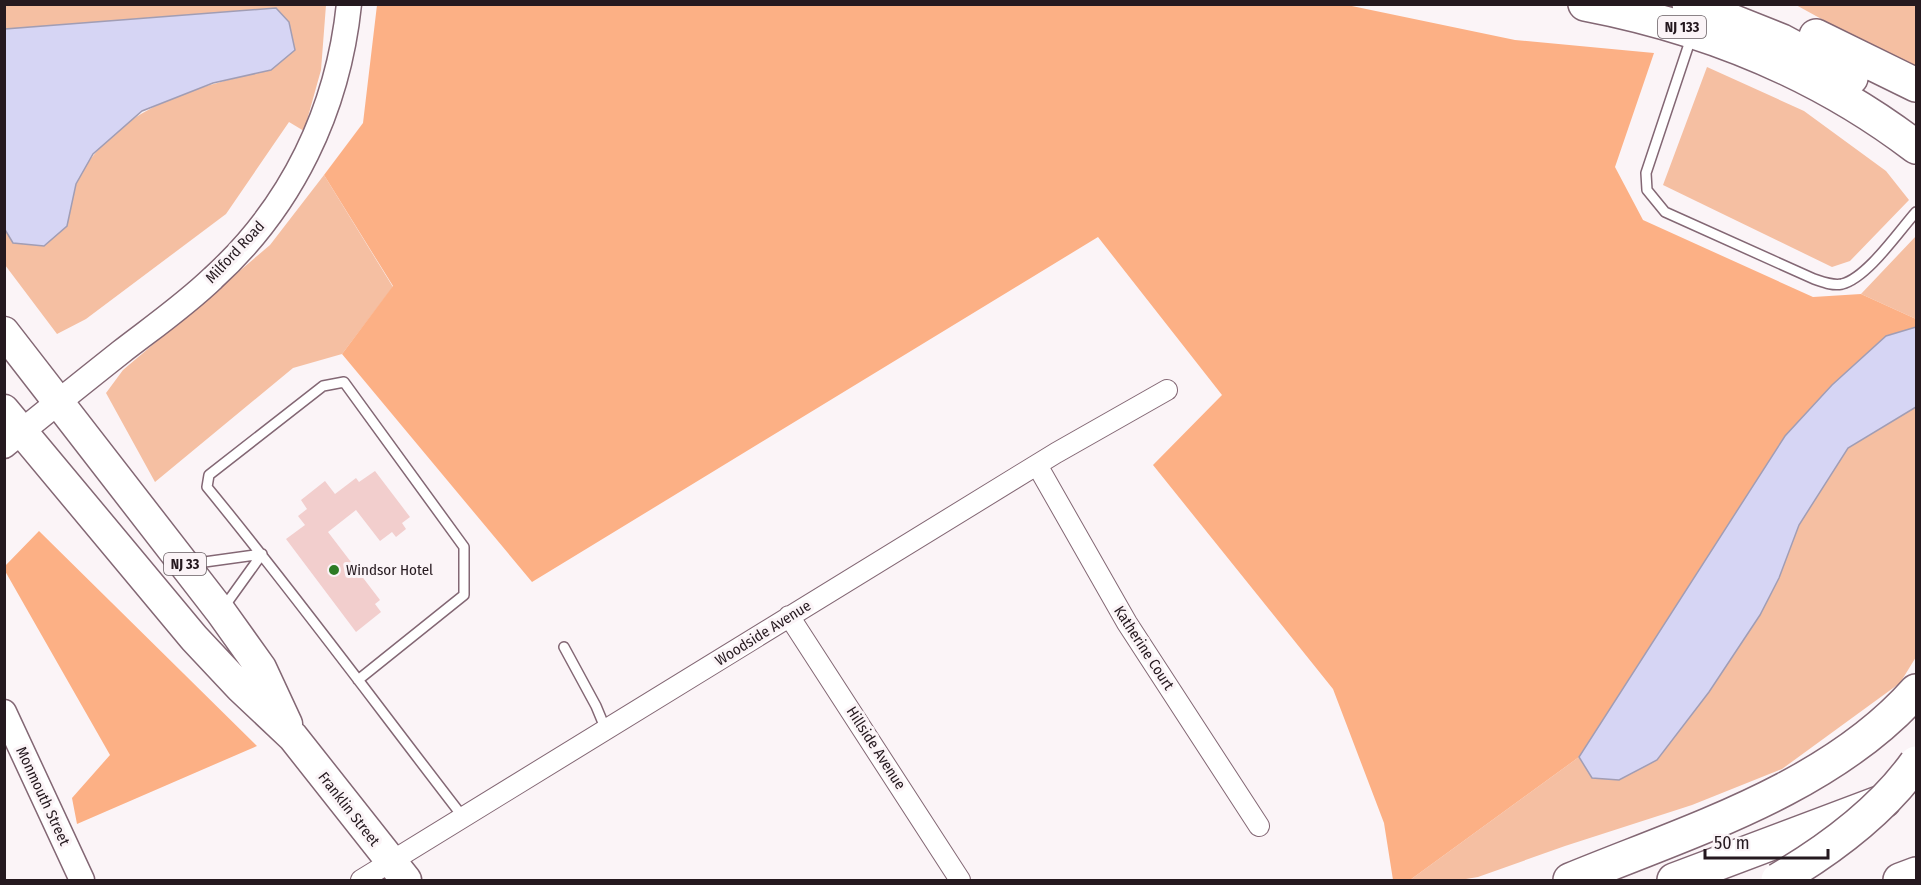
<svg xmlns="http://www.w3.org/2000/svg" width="1921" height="885" viewBox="0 0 1921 885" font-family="'Fira Sans Condensed',sans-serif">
  <rect width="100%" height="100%" fill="#fbf4f7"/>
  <path fill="#f5bfa2" d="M 5,5 L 326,5 L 321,70 L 304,131 L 289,122 L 226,214 L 86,319 L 57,334 L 5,265 L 4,228 L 13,243 L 67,226 C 70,213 71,194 77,182 C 114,107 197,86 271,70 L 276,8 L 5,29 Z
    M 1796,5 L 1916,5 L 1916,71 Z
    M 1707,67 L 1804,111 L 1886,171 L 1909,200 L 1850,261 L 1832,267 L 1663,185 Z
    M 324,175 L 393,287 L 342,354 L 293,368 L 155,482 L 106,393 L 123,370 L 270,245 Z
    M 1916,236 L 1916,319 L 1861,294 Z
    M 1916,407 L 1916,657 L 1900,683 L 1782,769 L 1692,805 L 1565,846 L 1478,877 L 1460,880 L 1410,880 L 1579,757 L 1592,777 L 1657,760 L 1709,692 L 1760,615 L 1779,578 L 1799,525 L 1848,448 Z"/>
  <path fill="#fcb085" d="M 377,5 L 1347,5 L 1515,40 L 1654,53 L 1615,167 L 1643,220 L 1813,297 L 1861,294 L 1916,319 L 1916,327 L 1886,336 L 1785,436 L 1579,757 L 1410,880 L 1393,880 L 1384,823 L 1333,689 L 1153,465 L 1222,395 L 1098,237 L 532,582 L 342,354 L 393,286 L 324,175 L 363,123 Z
    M 39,531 L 257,746 L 77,824 L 72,798 L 110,755 L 5,571 L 5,566 Z"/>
  <path fill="#d6d5f4" stroke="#a19db4" stroke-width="1.5" d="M 276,8 L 289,22 L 295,50 L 271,70 L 213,83 L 142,111 L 93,154 L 76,184 L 67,226 L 44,246 L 13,243 L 4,228 L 5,29 Z
    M 1916,327 L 1916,407 L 1848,448 L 1799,525 L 1779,578 L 1760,615 L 1709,692 L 1657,760 L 1619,780 L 1592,778 L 1579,757 L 1785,436 L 1832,385 L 1886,336 Z"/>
  <path fill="#f2cecd" d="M 375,471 L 410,517 L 402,523 L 406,529 L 396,537 L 392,532 L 380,541 L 356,510 L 328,532 L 380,600 L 375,604 L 381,612 L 356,632 L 286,539 L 305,525 L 298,516 L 307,509 L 301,500 L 325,481 L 335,494 L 356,478 L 359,482 Z"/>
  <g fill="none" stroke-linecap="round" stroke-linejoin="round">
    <g stroke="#836774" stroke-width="12">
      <path id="service" d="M 1691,38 L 1646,173 L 1647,190 L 1665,212 L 1814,279 C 1823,282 1832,286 1842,284 C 1867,278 1899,231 1916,212
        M 190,564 L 262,554
        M 224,607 L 262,554
        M 564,647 L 596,706 L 606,730
        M 358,680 L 464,595 L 464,547 L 344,382 L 323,386 L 209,475 L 207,487 C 295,594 378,707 463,817"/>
    </g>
    <g stroke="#836774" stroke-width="22">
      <path id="minor" d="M 1037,465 L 1127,623 L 1259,826
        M 789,616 L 960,880
        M 361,880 L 1056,453 L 1167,390"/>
    </g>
    <g stroke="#836774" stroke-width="27">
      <path id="tertiary" d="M 4,446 C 43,414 82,383 121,352 C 152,328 185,305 213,278 C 292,206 338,110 349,4
        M 4,712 L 82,880"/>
    </g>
    <g stroke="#836774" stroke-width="33">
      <path id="primary" d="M 4,332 L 221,612 L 261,668 L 287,724
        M 4,410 L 194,638 L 240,687 L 293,737 L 406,880"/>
    </g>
    <g stroke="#836774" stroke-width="36">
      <path id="motorway" d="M 1585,4 C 1705,27 1819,73 1916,147
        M 1689,4 L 1782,41 L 1851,78
        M 1816,36 L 1916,85
        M 1570,880 C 1689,831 1829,789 1916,691
        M 1674,880 L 1884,801
        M 1900,880 L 1916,874"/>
    </g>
    <use href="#service" stroke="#fff" stroke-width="9"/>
    <use href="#minor" stroke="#fff" stroke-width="20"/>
    <use href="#tertiary" stroke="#fff" stroke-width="24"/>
    <use href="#primary" stroke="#fff" stroke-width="30"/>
    <use href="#motorway" stroke="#fff" stroke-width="33"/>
    <g stroke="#836774" stroke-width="36" stroke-linecap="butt">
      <path id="motorway-bridge" d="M 1778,880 C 1829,850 1881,812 1916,763"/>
    </g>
    <use href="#motorway-bridge" stroke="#fff" stroke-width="33"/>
  </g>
  <circle fill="#2d7b24" stroke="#fbf4f7" stroke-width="2" cx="334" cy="570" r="6"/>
  <g text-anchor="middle" stroke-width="6" stroke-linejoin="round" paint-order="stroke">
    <g fill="#fbf4f7" stroke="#655b60" stroke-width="1.5">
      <rect x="1658" y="16" width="48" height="22" rx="4.5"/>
      <rect x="164" y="553" width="42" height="22" rx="4.5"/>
    </g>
    <g font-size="14" font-weight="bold" fill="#25191f">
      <text x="1682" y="32">NJ 133</text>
      <text x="185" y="569">NJ 33</text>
    </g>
    <g font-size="15" fill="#25191f" stroke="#fbf4f7">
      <text transform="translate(235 252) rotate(-47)" y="5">Milford Road</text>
      <text transform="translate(763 633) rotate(-32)" y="5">Woodside Avenue</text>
      <text transform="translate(1144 648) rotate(57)" y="5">Katherine Court</text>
      <text transform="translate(876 748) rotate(57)" y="5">Hillside Avenue</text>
      <text transform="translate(43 796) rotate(65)" y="5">Monmouth Street</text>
      <text transform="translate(349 809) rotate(52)" y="5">Franklin Street</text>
    </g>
    <g font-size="15" fill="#25191f" stroke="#fbf4f7" text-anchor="start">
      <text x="346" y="575">Windsor Hotel</text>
    </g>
  </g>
  <rect width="1921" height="885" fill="none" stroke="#25191f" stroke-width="12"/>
  <path d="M1705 849v9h123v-9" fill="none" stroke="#25191f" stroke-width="3"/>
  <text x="1714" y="849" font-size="18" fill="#25191f" stroke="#fbf4f7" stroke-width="4.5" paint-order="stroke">50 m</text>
</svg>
